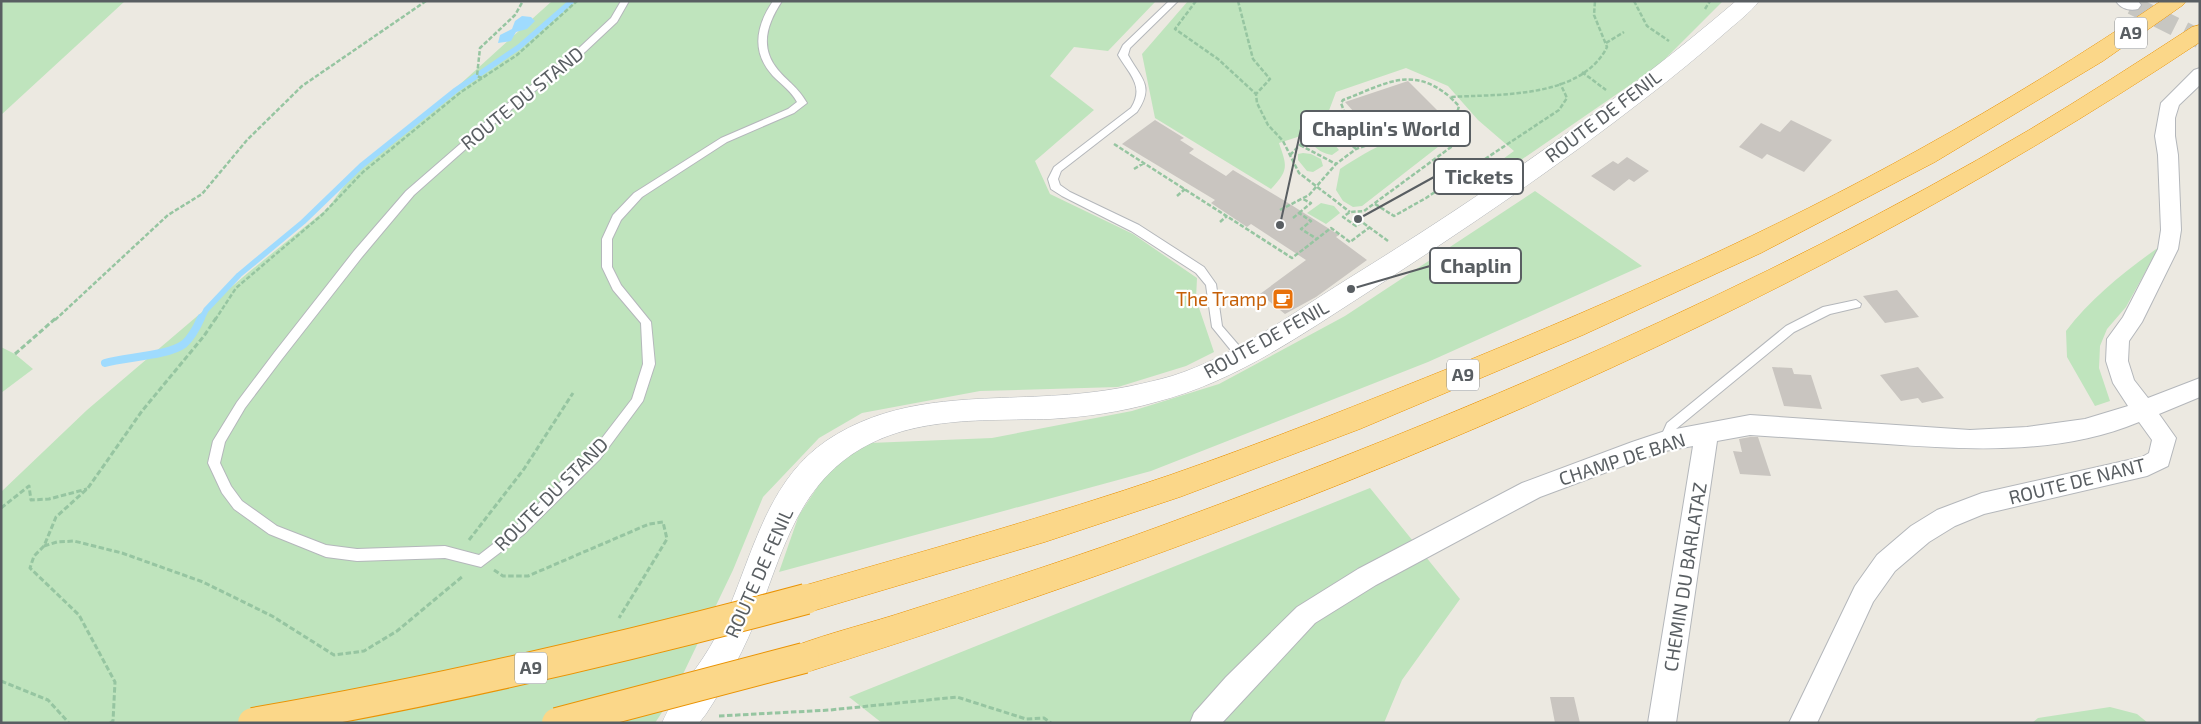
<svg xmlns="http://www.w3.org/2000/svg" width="2201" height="724" viewBox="0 0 2201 724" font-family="'Exo 2',sans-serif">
  <rect width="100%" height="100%" fill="#ece9e1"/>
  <path fill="#bfe4bd" d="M 1,1 L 125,1 L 1,115 Z
    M 552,1 L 1156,1 L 1108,51 L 1074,47 L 1050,76 L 1094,110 L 1035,161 L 1050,194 L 1133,234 L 1197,278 L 1196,299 L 1214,352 L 1186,366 L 1118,387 L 980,391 L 862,413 L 819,438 L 763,497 L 733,570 L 672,697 L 655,723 L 1,723 L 1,492 L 87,410 L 249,272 L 328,208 L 355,171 L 457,87 Z
    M 1188,1 L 1723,1 L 1659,65 L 1505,171 L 1496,164 L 1514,151 L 1478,120 L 1448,86 L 1406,68 L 1336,92 L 1322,129 L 1279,143 C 1287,166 1289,170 1271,189 L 1155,118 L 1142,54 Z
    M 1445,125 L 1451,130 L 1452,136 L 1362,206 L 1353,207 L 1343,201 L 1336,190 L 1340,169 C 1372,148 1407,129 1445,125 Z
    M 1325,133 L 1339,150 L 1332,155 C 1322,153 1316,150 1312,142 Z
    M 1303,153 L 1311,154 L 1321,159 L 1323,166 L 1313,172 L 1307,171 L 1298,160 L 1298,154 Z
    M 1535,191 L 1642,266 L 1428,362 L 1151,471 L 779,572 L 799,515 L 830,468 L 870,443 L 992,438 L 1132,411 L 1219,384 L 1345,316 Z
    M 1321,203 L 1334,206 L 1340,213 L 1326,224 L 1307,213 Z
    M 2159,247 L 2126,307 L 2107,329 L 2100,346 L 2099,368 L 2110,401 L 2095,406 L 2067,357 L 2066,331 C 2091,298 2125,271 2159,247 Z
    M 1,347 L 15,354 L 33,369 L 1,393 Z
    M 1370,488 L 1460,599 L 1402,680 L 1384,723 L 882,723 L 849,697 Z
    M 2110,707 L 2137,714 L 2148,723 L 2032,723 L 2038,718 Z"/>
  <path fill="#9fdbfe" d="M 522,16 L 531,17 L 535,21 L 527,29 L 516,32 L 511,41 L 498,43 L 500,35 L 512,29 L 515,21 Z"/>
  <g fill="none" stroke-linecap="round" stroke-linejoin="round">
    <path stroke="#9fdbfe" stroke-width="5.5" d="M 201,320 L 206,310 L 239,275 L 303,222 L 361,166 L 456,90 L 519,47 L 572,1"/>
    <path stroke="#9fdbfe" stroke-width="8" d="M 105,363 C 125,357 168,356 184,344 C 192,337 197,327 201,318"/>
  </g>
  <path fill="#c9c5c0" d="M 1408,81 L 1438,111 L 1424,116 L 1426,119 L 1354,142 L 1341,127 L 1361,120 L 1345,102 Z
    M 1155,120 L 1184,138 L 1180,140 L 1194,149 L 1189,153 L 1226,176 L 1233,170 L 1285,201 L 1339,235 L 1336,237 L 1367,260 L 1316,297 L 1285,314 L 1260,294 L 1306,260 L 1251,224 L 1247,227 L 1211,203 L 1215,200 L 1122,144 Z
    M 1791,120 L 1832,140 L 1804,172 L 1767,154 L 1762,159 L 1739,147 L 1761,123 L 1780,132 Z
    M 1627,157 L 1649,171 L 1634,182 L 1629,179 L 1614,191 L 1591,176 L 1613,161 L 1618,164 Z
    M 1897,290 L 1919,317 L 1885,323 L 1863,296 Z
    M 1772,367 L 1792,368 L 1794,374 L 1811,375 L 1822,409 L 1784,406 Z
    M 1918,367 L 1944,398 L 1922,403 L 1918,398 L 1901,401 L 1880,375 Z
    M 1750,437 L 1758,437 L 1771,476 L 1740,474 L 1733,451 L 1742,452 L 1739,439 Z
    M 1550,697 L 1574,697 L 1580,723 L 1555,723 Z"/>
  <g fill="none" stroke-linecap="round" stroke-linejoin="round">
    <path stroke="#c7c6c1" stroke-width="19" stroke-dasharray="19 10" stroke-linecap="butt" d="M 2132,5 L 2200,39"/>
    <g stroke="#b4b7bb" stroke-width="2">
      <path id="service" d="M 621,1 L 629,1 L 617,22 L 585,52 L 503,116 L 414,195 L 362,257 L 282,359 L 245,408 L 225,442 L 220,463 L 231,486 L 242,501 L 277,526 L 326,545 L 357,549 L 445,546 L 479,555 L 515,527 L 592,451 L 632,399 L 643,364 L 641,323 L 613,290 L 602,267 L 602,239 L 613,215 L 634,193 L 721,138 L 788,109 L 797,102 C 791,91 782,85 773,76 C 751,52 756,26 773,1 L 782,1 C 767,24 759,47 778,70 C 789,83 797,86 807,103 L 794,113 L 727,142 L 642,197 L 621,220 L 612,239 L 612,267 L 621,285 L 651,322 L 655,364 L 643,401 L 600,459 L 523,535 L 481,567 L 445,558 L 357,561 L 326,557 L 269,534 L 234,509 L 222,493 L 208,463 L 213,441 L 237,402 L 274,353 L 354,251 L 406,191 L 497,112 L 579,48 L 611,18 Z
        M 1169,1 L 1178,1 L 1130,48 L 1128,55 C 1141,79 1155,85 1137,112 L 1061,171 L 1058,179 L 1060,185 L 1070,192 L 1139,225 L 1204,267 L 1216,284 L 1222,326 L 1248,356 L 1246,359 L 1238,359 L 1212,327 L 1206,285 L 1196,273 L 1131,231 L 1062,196 L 1051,189 L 1048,179 L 1054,167 L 1131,108 C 1145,86 1129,74 1118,55 L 1123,45 Z
        M 1856,300 L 1861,304 L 1860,307 L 1830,314 L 1794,332 L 1676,429 L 1669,444 L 1665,446 L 1661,444 L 1659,441 L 1667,423 L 1786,326 L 1823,307 Z"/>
    </g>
    <g stroke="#b4b7bb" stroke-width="2">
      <path id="minor" d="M 2116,1 L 2138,1 L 2141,5 L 2138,9 C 2130,11 2121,9 2116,1 Z
        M 2200,68 L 2200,85 L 2179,105 L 2175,118 L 2175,136 L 2178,155 L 2181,230 L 2178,249 L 2142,322 L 2129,341 L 2128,361 L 2134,380 L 2148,398 L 2200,378 L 2200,397 L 2159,414 L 2176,438 L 2168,466 L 2147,476 L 1984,514 L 1955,526 L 1929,542 L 1895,571 L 1873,602 L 1817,723 L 1789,723 L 1855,586 L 1877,555 L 1911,526 L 1937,510 L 1982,493 L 2142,457 L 2149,453 L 2152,440 L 2139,422 C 2060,455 1971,450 1887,444 C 1841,441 1796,438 1750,435 L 1717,441 L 1676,723 L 1648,723 L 1693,446 L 1665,451 L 1639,460 L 1540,497 L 1376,585 L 1315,623 L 1222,723 L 1190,723 L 1194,713 L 1226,677 L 1297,607 L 1358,569 L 1522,483 L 1632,442 L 1665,431 L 1750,415 L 1970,430 L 2027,427 L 2085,419 L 2128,406 L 2113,383 L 2106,361 L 2107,339 L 2123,317 L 2158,249 L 2161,230 L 2158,155 L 2155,136 L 2161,103 L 2194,70 Z"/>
    </g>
    <g stroke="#b4b7bb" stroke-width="1">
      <path id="tertiary" d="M 1736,1 L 1759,1 C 1750,13 1736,23 1725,33 C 1700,55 1673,77 1647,97 C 1556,168 1461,232 1365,294 C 1298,337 1234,382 1156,402 C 1121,412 1086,417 1050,419 C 979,421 901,415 843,461 C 795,499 780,558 759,612 C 745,648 727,682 706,714 L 699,723 L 662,723 C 675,692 701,666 716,636 C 750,571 761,485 826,441 C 905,388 996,403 1085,393 C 1114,390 1144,384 1172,376 C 1235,356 1290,315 1346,280 C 1482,196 1614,105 1736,1 Z"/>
    </g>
    <g stroke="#ea9303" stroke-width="1">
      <path id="motorway" d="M 2161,1 L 2186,1 L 2183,5 L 2103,61 L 1935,162 L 1761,253 L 1583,335 L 1360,429 L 1180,497 L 1045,542 L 806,613 L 795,609 L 790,599 L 795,589 L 806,585 C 928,550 1050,516 1170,475 C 1268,441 1365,402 1462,363 C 1618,299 1773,231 1920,149 C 2003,103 2083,54 2161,1 Z
        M 2200,25 L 2200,42 C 1773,326 1291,521 804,673 L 792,669 L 788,658 L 792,647 C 831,632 871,623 910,610 C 996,583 1082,555 1166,524 C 1462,415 1757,290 2029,130 C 2084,97 2138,62 2192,27 Z"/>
    </g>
    <path stroke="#96c5a1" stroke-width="2.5" stroke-dasharray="4.5 2" stroke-linecap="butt" d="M 1196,1 L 1175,29 L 1218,59 L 1256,94
      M 1238,1 L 1253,59 L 1270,79 L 1256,94 L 1257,103 L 1268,125 L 1283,141 L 1299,173 L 1350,212
      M 1634,1 L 1647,26 L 1669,41
      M 1705,9 L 1710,1
      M 1606,43 L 1624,32
      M 1582,72 L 1606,90
      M 482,78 L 477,76 L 480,48 L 515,15 L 523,1
      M 1310,135 L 1310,122 L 1344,111 L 1341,103 L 1343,100 C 1384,85 1411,64 1450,97
      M 1114,144 L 1292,258 L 1331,228 L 1350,242 L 1370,227
      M 1300,145 L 1336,164
      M 1290,155 L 1310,135 L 1333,128 L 1356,149
      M 1134,169 L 1144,163
      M 1177,196 L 1185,189
      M 1375,204 L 1394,216 L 1426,198 L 1559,110 L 1567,98 L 1560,83
      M 1280,210 L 1309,195 L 1336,164 L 1356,149 L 1457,113 L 1459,106 L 1450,97 C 1499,94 1581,99 1607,47 L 1594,15 L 1595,1
      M 1299,213 L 1311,203 L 1303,199
      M 1293,218 L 1299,213 L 1311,221 L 1301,229 L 1317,239
      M 1220,222 L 1227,216
      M 1388,241 L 1362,222 L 1356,226 L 1343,217 L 1350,212 L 1364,211 L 1466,136 L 1448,116
      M 55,320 L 168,215 L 202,194 L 247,140 L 302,86 L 426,1
      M 215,320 L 236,288 L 323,214 L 363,172 L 461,92 L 517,55 L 577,1"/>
    <path stroke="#96c5a1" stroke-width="3" stroke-dasharray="5.5 2.5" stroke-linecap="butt" d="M 15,354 L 56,318
      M 1,508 L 29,486 L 31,500 L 49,499 L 87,489
      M 469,540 L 524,469 L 573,393
      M 44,546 L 57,542 L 74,541 L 122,553 L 203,582 L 272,616 L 334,655 L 364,651 L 397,631 L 463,576
      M 494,570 L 503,576 L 528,576 L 649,524 L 663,522 L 667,539 L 619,618
      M 1,681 L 48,700 L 69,723
      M 719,716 L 830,710 L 957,697 L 1026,719 L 1044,718 L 1051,723
      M 110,723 L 113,721 L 115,682 L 79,615 L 30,568 L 34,556 L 44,546 L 56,517 L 88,488 L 142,411 L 204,336 L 216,318"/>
    <use href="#service" fill="#fff" fill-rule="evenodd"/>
    <use href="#minor" fill="#fff" fill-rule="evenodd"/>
    <use href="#tertiary" fill="#fff" fill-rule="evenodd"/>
    <use href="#motorway" fill="#fbd789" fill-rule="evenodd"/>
    <g stroke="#ea9303" stroke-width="32" stroke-linecap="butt">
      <path id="motorway-bridge" d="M 253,723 C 440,691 623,648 806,599
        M 557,723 L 804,658"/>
    </g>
    <use href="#motorway-bridge" stroke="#fbd789" stroke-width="30"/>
  </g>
  <defs>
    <g id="cafe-square" transform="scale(1.125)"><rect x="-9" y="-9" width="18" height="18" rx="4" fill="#e8710a" stroke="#fff"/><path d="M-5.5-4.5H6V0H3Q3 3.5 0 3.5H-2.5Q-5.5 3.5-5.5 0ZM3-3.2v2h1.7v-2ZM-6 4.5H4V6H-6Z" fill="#fff"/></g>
  </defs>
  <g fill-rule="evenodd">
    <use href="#cafe-square" x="1283" y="299"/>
  </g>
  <g text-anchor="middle" stroke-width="4.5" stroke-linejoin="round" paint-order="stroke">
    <g fill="#fff" stroke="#8b8e91" stroke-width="1">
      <rect x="2115" y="17.5" width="32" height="31" rx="4"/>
      <rect x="1447" y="359.5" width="32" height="31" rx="4"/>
      <rect x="515" y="652.5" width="32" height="31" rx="4"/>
    </g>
    <g font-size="18" font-weight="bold" fill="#595e62">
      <text x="2131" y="39">A9</text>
      <text x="1463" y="381">A9</text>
      <text x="531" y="674">A9</text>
    </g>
    <g font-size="19" fill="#595e62" stroke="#fff">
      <text transform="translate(522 98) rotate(-39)" y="7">ROUTE DU STAND</text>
      <text transform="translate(1603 116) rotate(-37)" y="7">ROUTE DE FENIL</text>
      <text transform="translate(1266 339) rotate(-29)" y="7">ROUTE DE FENIL</text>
      <text transform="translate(1622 459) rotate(-18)" y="7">CHAMP DE BAN</text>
      <text transform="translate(2077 481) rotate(-14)" y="7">ROUTE DE NANT</text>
      <text transform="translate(551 494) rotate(-45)" y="7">ROUTE DU STAND</text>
      <text transform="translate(759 573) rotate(-66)" y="7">ROUTE DE FENIL</text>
      <text transform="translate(1685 577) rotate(-81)" y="7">CHEMIN DU BARLATAZ</text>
    </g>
    <g font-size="19" fill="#c56008" stroke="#fff" text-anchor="end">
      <text x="1267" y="306">The Tramp</text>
    </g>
  </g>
  <path fill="none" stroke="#595e62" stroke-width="2" d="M1280 225L1301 129M1358 219L1434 177M1351 289L1430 266"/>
  <g fill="#595e62" stroke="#fff" stroke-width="2">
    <circle cx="1280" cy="225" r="5"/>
    <circle cx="1358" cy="219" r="5"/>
    <circle cx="1351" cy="289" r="5"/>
  </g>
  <g fill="#fff" stroke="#595e62" stroke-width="2">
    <rect x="1301" y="111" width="169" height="35" rx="5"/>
    <rect x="1434" y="159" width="89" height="35" rx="5"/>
    <rect x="1430" y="248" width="91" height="35" rx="5"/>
  </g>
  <g font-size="20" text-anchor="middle" font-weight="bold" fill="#595e62">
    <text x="1386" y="136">Chaplin's World</text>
    <text x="1479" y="184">Tickets</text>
    <text x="1476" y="273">Chaplin</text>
  </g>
  <rect width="2201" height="724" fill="none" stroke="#595e62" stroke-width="5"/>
</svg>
